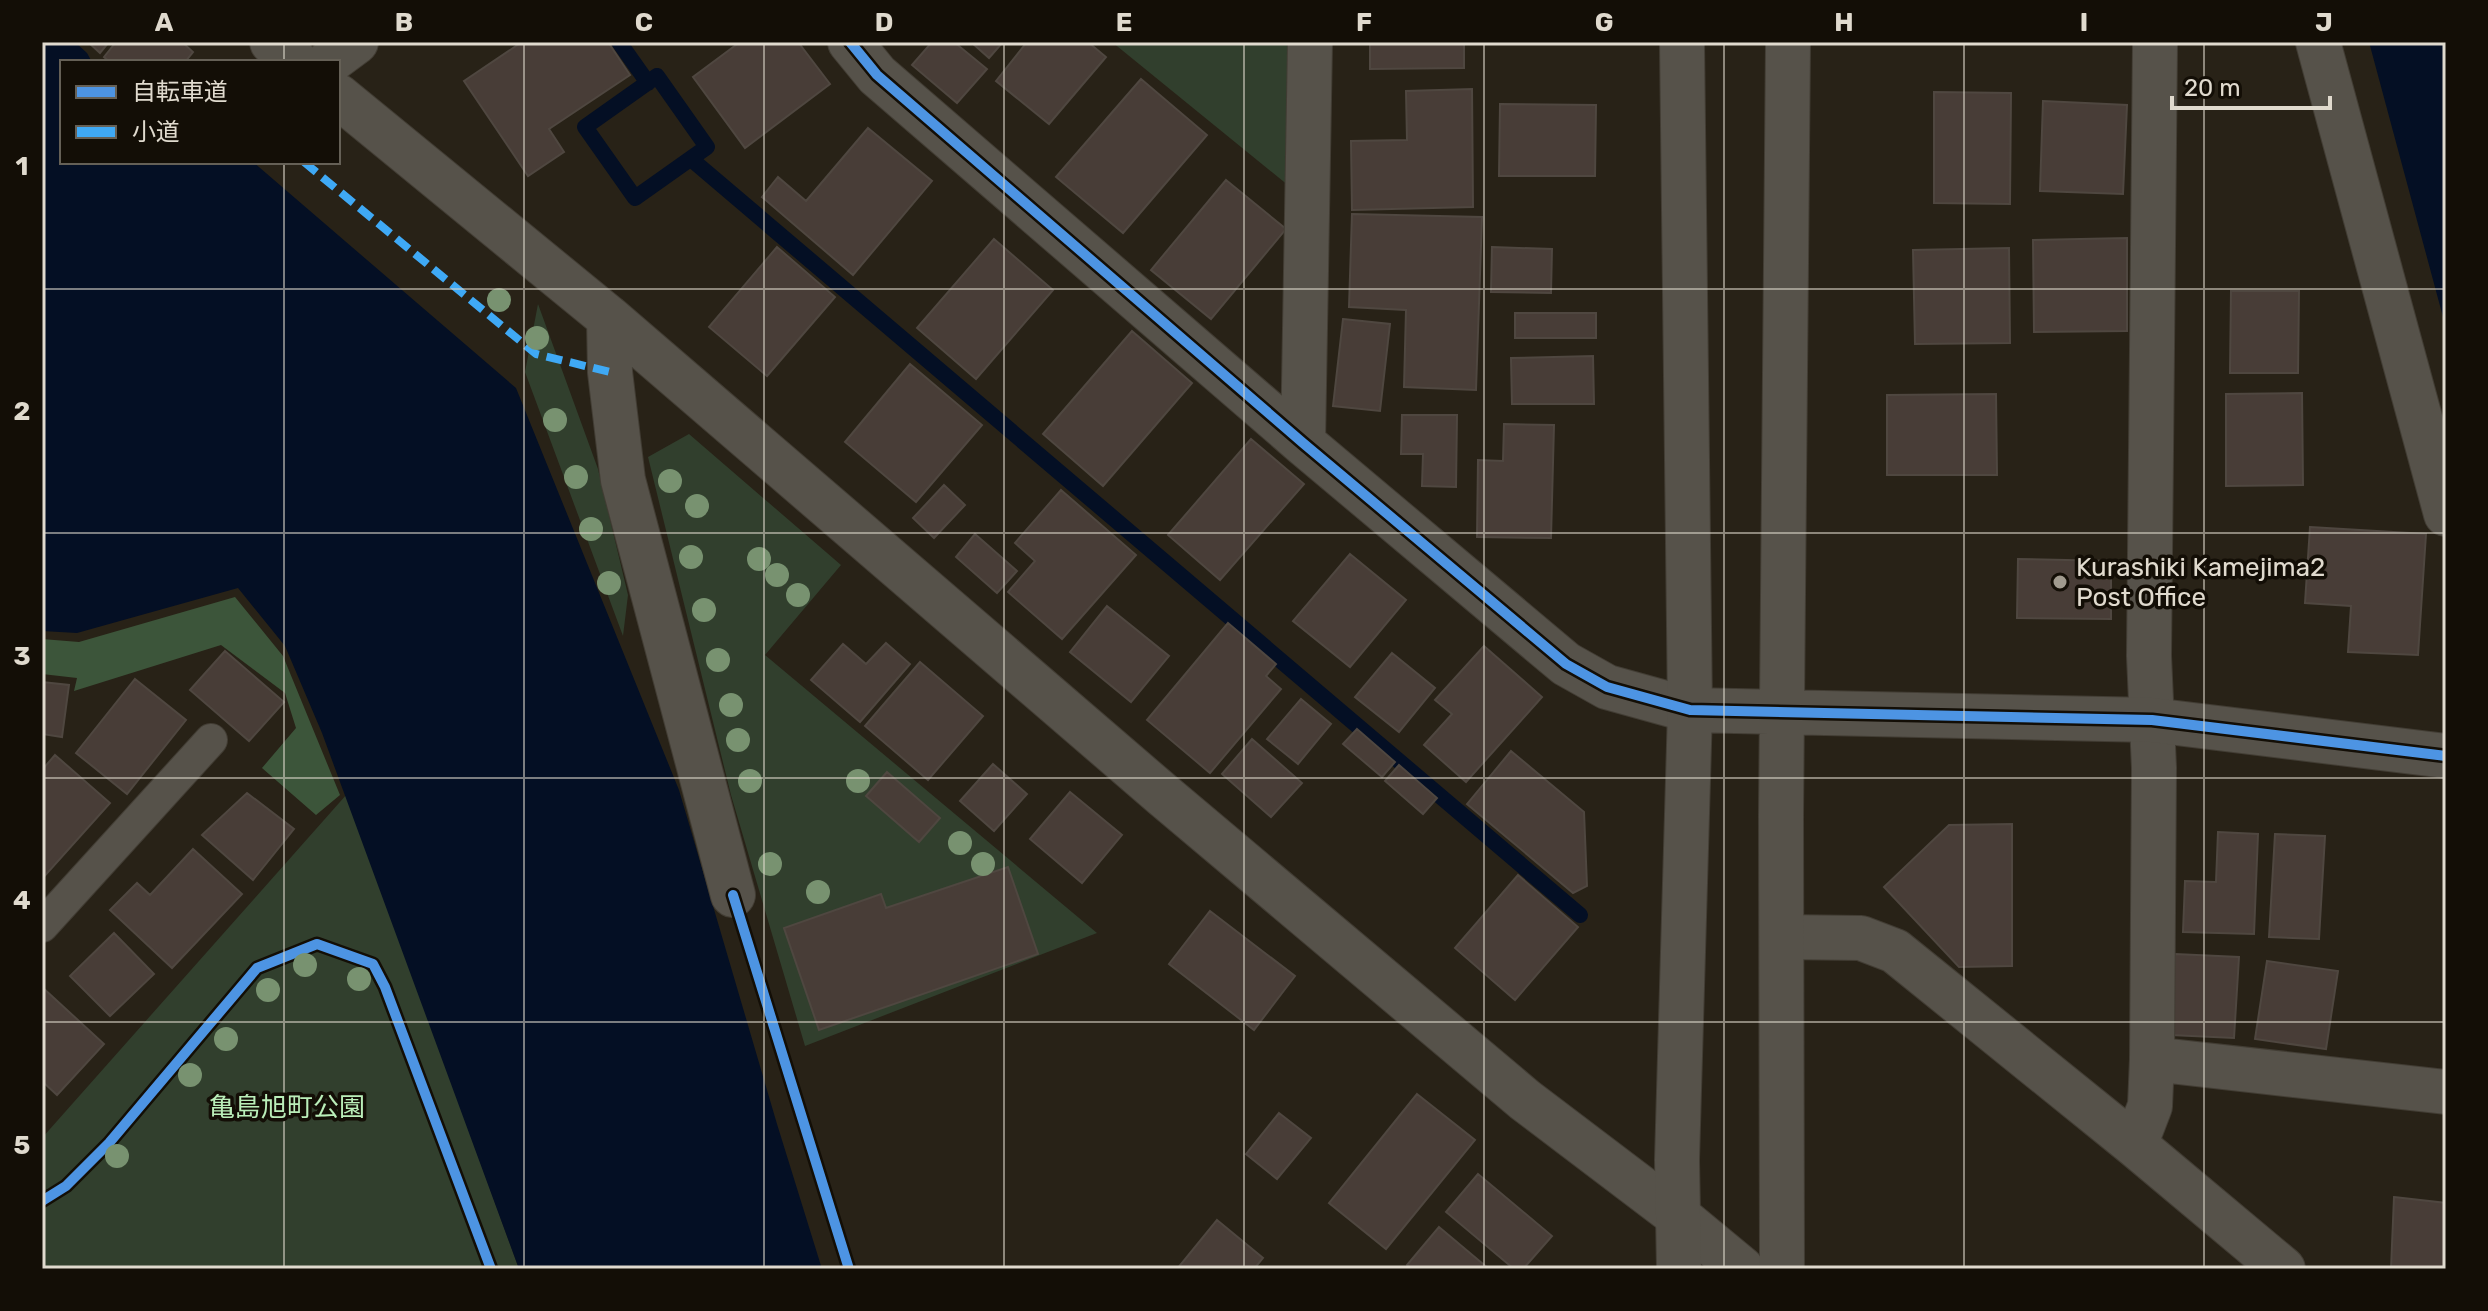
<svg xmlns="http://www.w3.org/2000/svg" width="2488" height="1311" viewBox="0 0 2488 1311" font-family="Rubik,'Noto Sans JP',sans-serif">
  <rect width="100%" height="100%" fill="#282217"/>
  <path fill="#313f2d" d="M 1112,42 L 1291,42 L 1289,186 Z
    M 538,304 L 598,469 L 628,595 L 623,636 L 525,372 Z
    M 689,434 L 841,565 L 765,655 L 1097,933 L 805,1046 L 731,795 L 648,457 Z
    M 347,794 L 519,1269 L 42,1269 L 42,1138 Z"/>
  <path fill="#3c553a" d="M 235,597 L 283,656 L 340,795 L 316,815 L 262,768 L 296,728 L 285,693 L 221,645 L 74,691 L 77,678 L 42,674 L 42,639 L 79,642 Z"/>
  <path fill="#040f24" d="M 42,42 L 75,42 L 87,53 L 92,62 L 62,62 L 62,162 L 253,162 L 516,388 L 679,790 L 777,1124 L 822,1269 L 519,1269 L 322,733 L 285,646 L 238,588 L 77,633 L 42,631 Z
    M 2369,42 L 2446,42 L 2446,328 L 2443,317 Z"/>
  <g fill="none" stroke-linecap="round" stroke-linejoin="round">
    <path stroke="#040f24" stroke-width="16" d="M 619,42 L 648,83
      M 657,76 L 707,147 L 635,198 L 585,127 Z
      M 691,159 L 1580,915"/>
  </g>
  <path fill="#483d37" stroke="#4f4740" stroke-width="2" d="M 88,42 L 109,42 L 100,53 Z
    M 116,42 L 182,42 L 193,52 L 185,62 L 110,62 L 104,57 Z
    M 522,42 L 608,42 L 630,75 L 549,129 L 564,152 L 528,176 L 464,81 Z
    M 740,42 L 798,42 L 830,84 L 745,148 L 693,77 Z
    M 932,42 L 954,42 L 987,69 L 957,103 L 912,65 Z
    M 971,42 L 1003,42 L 989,58 Z
    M 1027,42 L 1088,42 L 1106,57 L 1049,124 L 996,81 Z
    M 1370,42 L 1464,42 L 1464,68 L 1370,69 Z
    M 1141,79 L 1207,135 L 1123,233 L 1056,177 Z
    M 1472,89 L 1473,207 L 1352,210 L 1351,141 L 1407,140 L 1406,91 Z
    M 1934,92 L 2011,93 L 2010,204 L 1934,203 Z
    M 2043,101 L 2127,105 L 2123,194 L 2040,191 Z
    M 1500,104 L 1596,105 L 1595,176 L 1499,176 Z
    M 868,128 L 932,181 L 853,275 L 762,197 L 778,177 L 806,201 Z
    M 1226,180 L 1286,229 L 1211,319 L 1151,270 Z
    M 1352,214 L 1482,217 L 1476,390 L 1404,387 L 1406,310 L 1349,307 Z
    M 2127,238 L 2127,331 L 2034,332 L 2033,240 Z
    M 994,239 L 1053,290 L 976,379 L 917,328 Z
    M 777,247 L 835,297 L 767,376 L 709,327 Z
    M 1492,247 L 1552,249 L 1551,293 L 1491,292 Z
    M 2009,248 L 2010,343 L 1915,344 L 1913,250 Z
    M 2231,291 L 2299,291 L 2298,373 L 2230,373 Z
    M 1515,313 L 1596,313 L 1596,338 L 1515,338 Z
    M 1343,319 L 1390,324 L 1380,411 L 1333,406 Z
    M 1132,331 L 1192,383 L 1103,486 L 1043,434 Z
    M 1593,356 L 1594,404 L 1512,404 L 1511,358 Z
    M 910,364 L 982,425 L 916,502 L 845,442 Z
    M 2302,393 L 2303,485 L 2226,486 L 2226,394 Z
    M 1996,394 L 1997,475 L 1887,475 L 1887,395 Z
    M 1402,415 L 1457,415 L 1456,487 L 1422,486 L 1423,454 L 1401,454 Z
    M 1504,424 L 1554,425 L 1551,538 L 1477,537 L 1478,460 L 1503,461 Z
    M 1251,439 L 1304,484 L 1220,580 L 1168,535 Z
    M 944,485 L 965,505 L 934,538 L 913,518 Z
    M 1061,490 L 1136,555 L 1062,639 L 1008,592 L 1035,561 L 1015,543 Z
    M 2310,527 L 2426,534 L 2418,655 L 2348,652 L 2351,606 L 2305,603 Z
    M 975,534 L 1017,571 L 997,593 L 956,557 Z
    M 1350,554 L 1406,600 L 1350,667 L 1293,621 Z
    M 2018,559 L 2111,561 L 2111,619 L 2017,618 Z
    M 1107,606 L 1169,656 L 1131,702 L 1070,652 Z
    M 1228,623 L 1276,664 L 1266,676 L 1281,689 L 1210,773 L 1147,720 Z
    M 886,643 L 910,664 L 860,722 L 811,680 L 843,644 L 866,664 Z
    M 1484,646 L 1542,697 L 1466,782 L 1424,745 L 1452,714 L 1435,700 Z
    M 225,651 L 284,702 L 249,741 L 190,690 Z
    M 1392,653 L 1435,688 L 1399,732 L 1355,697 Z
    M 920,662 L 983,716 L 928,780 L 865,726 Z
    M 135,679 L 186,720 L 127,794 L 76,753 Z
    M 42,682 L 69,685 L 62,737 L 42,734 Z
    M 1301,699 L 1331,724 L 1298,764 L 1267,739 Z
    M 1357,729 L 1395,762 L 1382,777 L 1343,744 Z
    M 1252,739 L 1302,783 L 1271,817 L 1222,774 Z
    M 1511,751 L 1584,812 L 1587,886 L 1573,893 L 1467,804 Z
    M 55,755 L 110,803 L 42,879 L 42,770 Z
    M 993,764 L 1027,794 L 994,831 L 960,801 Z
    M 1399,765 L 1437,798 L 1423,814 L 1385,781 Z
    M 887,772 L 940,818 L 919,842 L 866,796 Z
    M 1070,792 L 1122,835 L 1082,883 L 1030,839 Z
    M 247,793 L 294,829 L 253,880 L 202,835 Z
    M 2012,824 L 2012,966 L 1959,967 L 1884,887 L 1949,825 Z
    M 2218,832 L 2258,834 L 2254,934 L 2183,932 L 2185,881 L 2216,882 Z
    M 2275,834 L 2325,836 L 2319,939 L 2269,937 Z
    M 193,849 L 242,894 L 172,968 L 110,910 L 137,883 L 150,895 Z
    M 1008,867 L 1038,954 L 819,1030 L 784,928 L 881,894 L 886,908 Z
    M 1518,875 L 1578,927 L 1515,1000 L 1455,948 Z
    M 1210,911 L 1295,976 L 1254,1030 L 1169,964 Z
    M 114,933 L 154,974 L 110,1016 L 70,976 Z
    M 2175,954 L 2239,957 L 2234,1038 L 2171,1035 Z
    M 2267,961 L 2338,971 L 2326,1049 L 2255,1039 Z
    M 42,987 L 104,1044 L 57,1095 L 42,1081 Z
    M 1417,1094 L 1475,1140 L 1386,1249 L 1329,1203 Z
    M 1279,1113 L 1311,1138 L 1277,1179 L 1246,1154 Z
    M 1478,1174 L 1552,1236 L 1523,1269 L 1514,1269 L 1446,1212 Z
    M 2394,1197 L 2446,1203 L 2446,1269 L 2391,1269 Z
    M 1217,1220 L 1263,1258 L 1254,1269 L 1177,1269 Z
    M 1439,1227 L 1489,1269 L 1411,1269 L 1407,1265 Z"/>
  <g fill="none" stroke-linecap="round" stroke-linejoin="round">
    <g stroke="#423d34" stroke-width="34">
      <path id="lane" d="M 42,926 L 211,740"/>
    </g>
    <g stroke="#423d34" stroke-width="46">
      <path id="street" d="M 272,42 L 296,62
        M 850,42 L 877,75 L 1303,443 L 1566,664 L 1607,687 L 1690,710
        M 2318,42 L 2446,514
        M 329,62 L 356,42
        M 338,96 L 609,318 L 1163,795 L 1525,1100 L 1678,1216 L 1742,1269
        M 609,318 L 610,372 L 623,480 L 733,895
        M 1303,443 L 1310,42
        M 1782,937 L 1861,938 L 1895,951 L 2135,1145 L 2283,1269
        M 2152,1059 L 2446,1092
        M 2135,1145 L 2150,1106 L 2152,1059 L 2154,768 L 2149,656 L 2155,42"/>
    </g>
    <g stroke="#423d34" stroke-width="46">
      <path id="secondary" d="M 1690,710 L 2152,720 L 2446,756
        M 1679,1269 L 1677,1160 L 1690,710 L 1682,42
        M 1782,1269 L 1781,816 L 1788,42"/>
    </g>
    <use href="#lane" stroke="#56524a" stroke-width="32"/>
    <use href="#street" stroke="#56524a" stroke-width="44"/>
    <use href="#secondary" stroke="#56524a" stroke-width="44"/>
    <path stroke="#3fa9f5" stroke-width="8" stroke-dasharray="16 8" stroke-linecap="butt" d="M 304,162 L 536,354 L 610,372"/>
    <g stroke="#130e06" stroke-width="15">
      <path id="cycleway" d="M 850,42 L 877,75 L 1303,443 L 1566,664 L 1607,687 L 1690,710 L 2152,720 L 2446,756
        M 733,895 L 849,1269
        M 42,1201 L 66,1186 L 109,1143 L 257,968 L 317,944 L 373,964 L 385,987 L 491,1269"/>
    </g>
    <use href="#cycleway" stroke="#4d94e3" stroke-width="10"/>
  </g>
  <g fill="#789270">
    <circle cx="499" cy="300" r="12"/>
    <circle cx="537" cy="338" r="12"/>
    <circle cx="555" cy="420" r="12"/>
    <circle cx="576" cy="477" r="12"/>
    <circle cx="670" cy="481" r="12"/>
    <circle cx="697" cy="506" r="12"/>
    <circle cx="591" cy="529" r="12"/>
    <circle cx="691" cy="557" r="12"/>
    <circle cx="759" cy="559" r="12"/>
    <circle cx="777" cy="575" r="12"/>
    <circle cx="609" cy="583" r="12"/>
    <circle cx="798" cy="595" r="12"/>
    <circle cx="704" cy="610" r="12"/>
    <circle cx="718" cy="660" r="12"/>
    <circle cx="731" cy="705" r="12"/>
    <circle cx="738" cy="740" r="12"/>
    <circle cx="750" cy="781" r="12"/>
    <circle cx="858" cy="781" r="12"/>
    <circle cx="960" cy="843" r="12"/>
    <circle cx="770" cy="864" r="12"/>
    <circle cx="983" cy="864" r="12"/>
    <circle cx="818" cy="892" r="12"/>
    <circle cx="305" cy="965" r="12"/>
    <circle cx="359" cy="979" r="12"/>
    <circle cx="268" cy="990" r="12"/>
    <circle cx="226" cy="1039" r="12"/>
    <circle cx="190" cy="1075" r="12"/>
    <circle cx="117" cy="1156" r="12"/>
  </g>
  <path fill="none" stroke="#e0dace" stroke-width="2" stroke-opacity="0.55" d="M 284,42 L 284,62M 524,42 L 524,1269M 764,42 L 764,1269M 1004,42 L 1004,1269M 1244,42 L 1244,1269M 1484,42 L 1484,1269M 1724,42 L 1724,1269M 1964,42 L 1964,1269M 2204,42 L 2204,1269M 284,162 L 284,1269M 42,289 L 2446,289M 42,533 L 2446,533M 42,778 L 2446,778M 42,1022 L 2446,1022"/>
  <circle fill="#a09a8e" stroke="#130e06" stroke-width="3" cx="2060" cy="582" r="8"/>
  <g text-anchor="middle" stroke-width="7" stroke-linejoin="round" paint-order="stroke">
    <g font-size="26" fill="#e0dace" stroke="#130e06" text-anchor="start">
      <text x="2076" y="576">Kurashiki Kamejima2<tspan x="2076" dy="30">Post Office</tspan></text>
    </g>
    <g font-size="26" fill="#baeeb9" stroke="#130e06">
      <text x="287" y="1116">亀島旭町公園</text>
    </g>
  </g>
  <rect width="2488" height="1311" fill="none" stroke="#130e06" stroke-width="88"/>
  <rect x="60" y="60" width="280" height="104" fill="#130e06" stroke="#656056" stroke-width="2"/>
  <rect x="76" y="86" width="40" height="12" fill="#4d94e3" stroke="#656056" stroke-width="2"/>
  <text x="132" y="100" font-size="24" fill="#e0dace">自転車道</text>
  <rect x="76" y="126" width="40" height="12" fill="#3fa9f5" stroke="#656056" stroke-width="2"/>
  <text x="132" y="140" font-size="24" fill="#e0dace">小道</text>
  <path d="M2172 96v12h158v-12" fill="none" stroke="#e0dace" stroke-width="4"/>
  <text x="2184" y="96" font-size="24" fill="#e0dace" stroke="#130e06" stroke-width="6" paint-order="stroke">20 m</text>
  <rect x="44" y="44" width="2400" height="1223" fill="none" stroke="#e0dace" stroke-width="3"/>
  <g font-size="26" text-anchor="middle" font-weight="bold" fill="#e0dace">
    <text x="164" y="31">A</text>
    <text x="404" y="31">B</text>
    <text x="644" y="31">C</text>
    <text x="884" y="31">D</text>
    <text x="1124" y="31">E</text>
    <text x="1364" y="31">F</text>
    <text x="1604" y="31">G</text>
    <text x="1844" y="31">H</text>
    <text x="2084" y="31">I</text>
    <text x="2324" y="31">J</text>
    <text x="22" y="175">1</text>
    <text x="22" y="420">2</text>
    <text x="22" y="665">3</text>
    <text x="22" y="909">4</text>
    <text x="22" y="1154">5</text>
  </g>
</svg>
